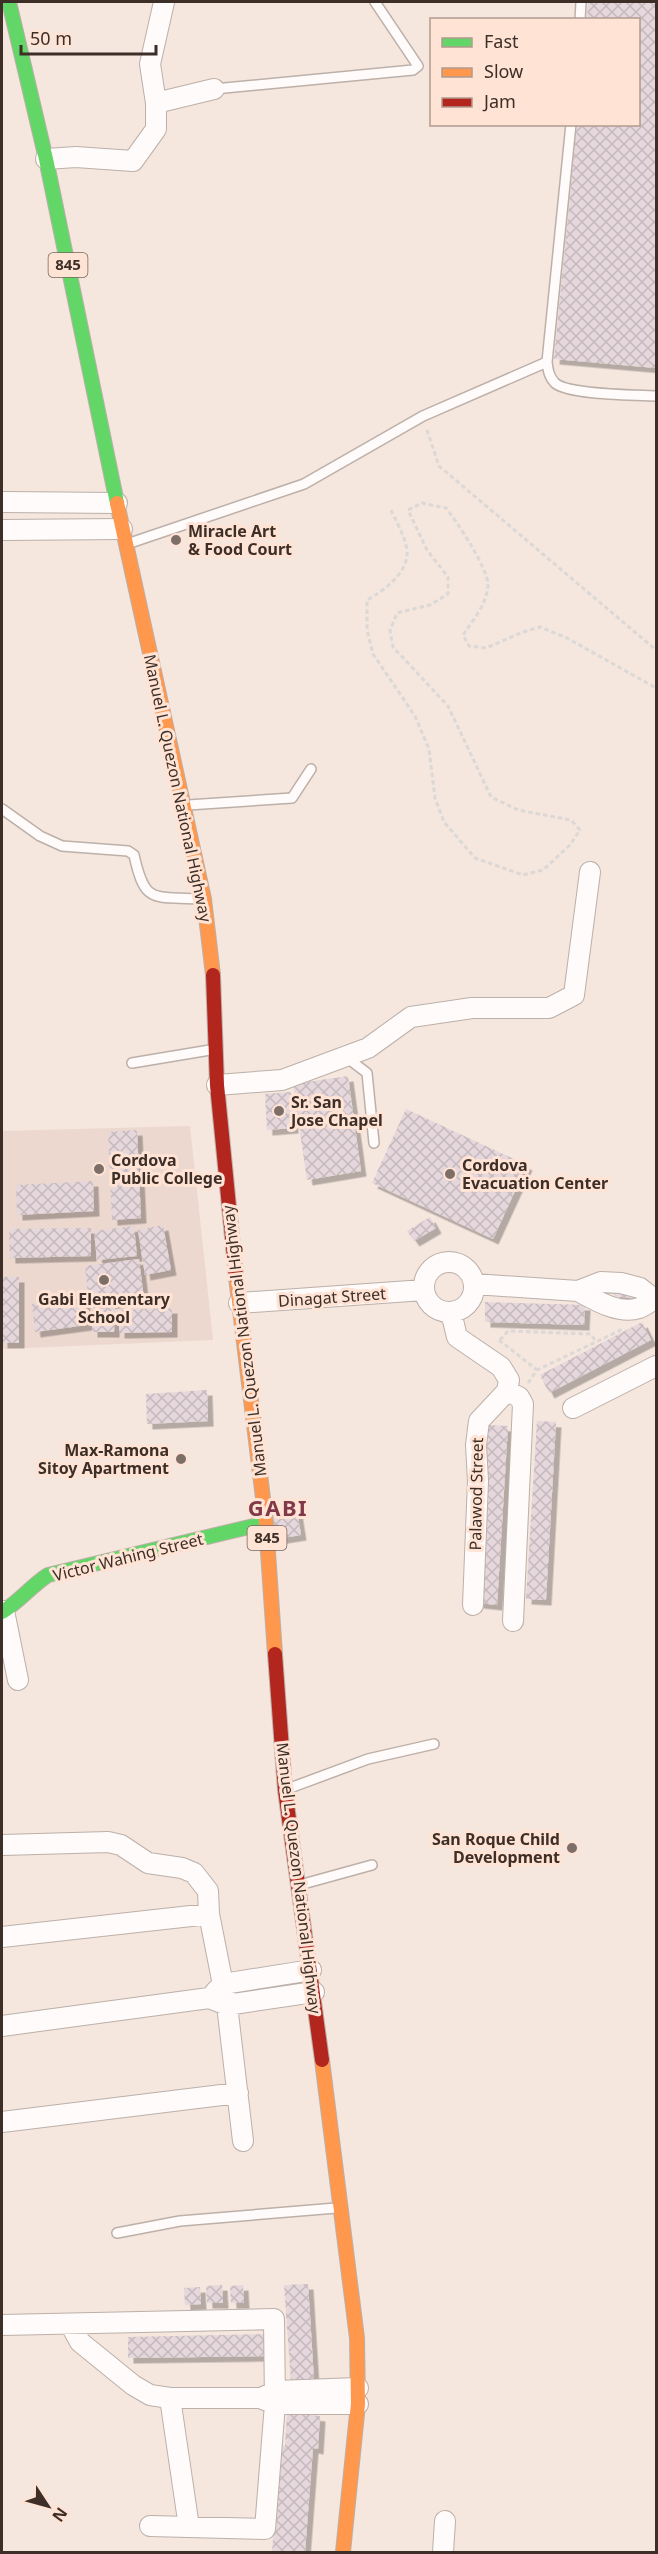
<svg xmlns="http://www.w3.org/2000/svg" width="658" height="2554" viewBox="0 0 658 2554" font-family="'Noto Sans',sans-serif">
  <defs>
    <pattern id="building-cross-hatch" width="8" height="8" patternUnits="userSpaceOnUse" patternTransform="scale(1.5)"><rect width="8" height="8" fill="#e5d7dc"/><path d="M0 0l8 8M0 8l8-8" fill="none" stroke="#c5b9bd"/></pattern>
    <filter id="shadow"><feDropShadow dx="5.5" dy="5.5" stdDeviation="0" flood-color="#0004"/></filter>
  </defs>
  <rect width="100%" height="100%" fill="#f5e6de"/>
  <path fill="#ecd8ce" d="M 190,1126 L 213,1340 L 2,1349 L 2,1131 Z"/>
  <path fill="url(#building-cross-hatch)" filter="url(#shadow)" d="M 588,2 L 656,2 L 656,368 L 554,359 L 577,124 L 638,124 L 638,20 L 587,20 Z
    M 348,1076 L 361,1171 L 307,1180 L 293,1084 Z
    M 291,1092 L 293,1128 L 267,1130 L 265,1094 Z
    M 406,1109 L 527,1165 L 493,1239 L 372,1183 Z
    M 137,1130 L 141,1218 L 112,1220 L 108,1132 Z
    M 93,1181 L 94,1211 L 17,1215 L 16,1185 Z
    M 430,1217 L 436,1228 L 414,1241 L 407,1231 Z
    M 163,1225 L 171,1270 L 145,1275 L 138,1230 Z
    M 134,1226 L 137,1256 L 97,1260 L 94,1231 Z
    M 91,1228 L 91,1256 L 10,1258 L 9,1229 Z
    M 139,1259 L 144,1299 L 89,1306 L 85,1266 Z
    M 2,1277 L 19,1277 L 19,1343 L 2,1343 Z
    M 615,1287 L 640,1290 L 638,1299 L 614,1296 Z
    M 84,1297 L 87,1325 L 35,1332 L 32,1304 Z
    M 485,1302 L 585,1305 L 584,1325 L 485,1322 Z
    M 115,1308 L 114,1332 L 92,1332 L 92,1309 Z
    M 172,1308 L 172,1332 L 119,1333 L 119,1310 Z
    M 642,1322 L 651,1340 L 549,1393 L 540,1375 Z
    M 207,1390 L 208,1421 L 147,1424 L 146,1394 Z
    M 537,1421 L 556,1422 L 546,1600 L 526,1599 Z
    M 488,1425 L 508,1426 L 497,1605 L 478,1603 Z
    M 297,1510 L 301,1535 L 276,1539 L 272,1514 Z
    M 308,2284 L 314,2380 L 291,2382 L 284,2285 Z
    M 222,2285 L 223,2303 L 207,2303 L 206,2286 Z
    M 243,2285 L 244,2303 L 231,2303 L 230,2286 Z
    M 200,2287 L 201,2304 L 185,2305 L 184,2288 Z
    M 267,2334 L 267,2356 L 128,2358 L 128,2337 Z
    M 287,2413 L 320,2416 L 318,2449 L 313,2448 L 305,2552 L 272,2552 L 280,2446 L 285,2446 Z"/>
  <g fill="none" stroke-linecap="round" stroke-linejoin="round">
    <g stroke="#bcb0a9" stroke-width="12">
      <path id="lane" d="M 580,20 L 581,2
        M 214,89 L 413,70 L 418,66 L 375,2
        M 571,124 L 547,362 C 548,370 549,377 555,383 C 568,395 637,395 656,396
        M 130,543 L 304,484 L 423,416 L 547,362
        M 188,805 L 292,798 L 311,769
        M 2,809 L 40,836 L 62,846 L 128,851 L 134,855 C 145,905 153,896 199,899
        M 346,1057 L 367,1073 L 374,1143
        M 132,1063 L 210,1050
        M 290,1788 L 368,1759 L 434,1744
        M 303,1884 L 372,1865
        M 117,2233 L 180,2221 L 336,2208"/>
    </g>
    <g stroke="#bcb0a9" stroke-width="22">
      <path id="street" d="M 156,103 L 214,89
        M 46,159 L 76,157 L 133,161 L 156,129 L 156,103 L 150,64 L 164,2
        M 2,502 L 117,503
        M 2,530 L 122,529
        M 217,1085 L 282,1080 L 368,1048 L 411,1017 L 472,1008 L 549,1008 L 574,995 L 590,872
        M424 1287a25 25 0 1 1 50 0a25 25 0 1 1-50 0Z
        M 474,1284 L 578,1291 L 601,1282 L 621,1283 L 640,1288 L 654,1299
        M 578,1291 C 595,1300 619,1315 639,1308 C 645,1306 650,1301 656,1299
        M 239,1303 L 424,1290
        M 451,1312 L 457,1337 L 501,1367 L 509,1380 L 507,1391 L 479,1421 L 476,1445 L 478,1481 L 473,1605
        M 507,1391 L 519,1397 L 523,1404 L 513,1621
        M 573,1408 L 656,1366
        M 4,1611 L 18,1680
        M 2,1845 L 108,1842 L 121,1845 L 148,1863 L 182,1868 L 194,1873 L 208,1891 L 209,1914 L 227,2005 L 243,2141
        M 2,1937 L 209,1914
        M 215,1992 L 223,1984 L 311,1970
        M 2,2026 L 209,1998 L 227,2005 L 314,1992
        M 2,2122 L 238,2093
        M 70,2324 L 80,2342 L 133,2385 L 150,2395 L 170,2398 L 260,2398 L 275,2404 L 358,2404
        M 2,2325 L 274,2319 L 275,2404 L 265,2529 L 150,2526
        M 265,2396 L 276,2391 L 358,2388
        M 170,2398 L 189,2527
        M 443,2552 L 445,2521"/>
    </g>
    <g stroke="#bcb0a9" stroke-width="16">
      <path id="fast" d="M 9,2 L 46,159 L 117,503
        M 2,1612 C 19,1602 31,1586 48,1575 L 266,1523"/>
    </g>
    <g stroke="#bcb0a9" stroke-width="16">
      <path id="slow" d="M 117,503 L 204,899 L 213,975
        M 236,1277 L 266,1523 L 275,1654
        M 322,2060 L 357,2338 L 358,2404 L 343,2552"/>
    </g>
    <g stroke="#bcb0a9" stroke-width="16">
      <path id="jam" d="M 213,975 L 217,1085 L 236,1277
        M 275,1654 L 285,1790 L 322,2060"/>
    </g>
    <path stroke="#dcd8d6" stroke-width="3" stroke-dasharray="4.5 3" stroke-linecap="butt" d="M 427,430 L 439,466 L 656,650
      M 391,510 C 396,521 403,533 406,545 C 413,570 385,590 367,600 L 367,630 L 373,654 L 415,716 L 429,749 L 435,798 L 444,822 L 475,858 L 523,875 L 543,870 L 570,845 L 580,830 L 571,820 L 518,810 L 491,797 L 448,706 L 393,647 L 390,631 L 397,613 L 430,605 L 448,594 L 448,577 L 427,550 L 408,510 L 422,503 L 446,508 C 457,522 488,568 488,585 C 487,604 473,620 463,635 L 469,646 L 486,648 L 523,632 L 540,627 L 567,638 L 656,688
      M 499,1340 L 537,1370
      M 500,1340 L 508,1331 L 591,1334 L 596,1342
      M 528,1383 L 537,1370 L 623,1329"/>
    <use href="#lane" stroke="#fefbfa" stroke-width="9"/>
    <use href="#street" stroke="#fefbfa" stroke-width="20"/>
    <use href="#fast" stroke="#63d668" stroke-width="14"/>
    <use href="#slow" stroke="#ff974d" stroke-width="14"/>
    <use href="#jam" stroke="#b3261e" stroke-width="14"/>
  </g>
  <g fill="#7d6f68" stroke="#ffe3d4" stroke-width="2">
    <circle cx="176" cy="540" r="6"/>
    <circle cx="279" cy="1111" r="6"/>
    <circle cx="99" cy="1169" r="6"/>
    <circle cx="450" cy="1174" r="6"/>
    <circle cx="104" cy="1280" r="6"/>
    <circle cx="181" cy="1459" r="6"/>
    <circle cx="572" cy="1848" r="6"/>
  </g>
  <g text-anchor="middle" stroke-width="6" stroke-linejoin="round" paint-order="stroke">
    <g fill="#ffe3d4" stroke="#77655c" stroke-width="1.5">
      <rect x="48.5" y="253" width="39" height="24" rx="4.5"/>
      <rect x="247.5" y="1526" width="39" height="24" rx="4.5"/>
    </g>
    <g font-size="15" font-weight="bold" fill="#3d2f28">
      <text x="68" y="270">845</text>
      <text x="267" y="1543">845</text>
    </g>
    <g font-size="16" font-weight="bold" fill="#3d2f28" stroke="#ffe3d4" text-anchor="start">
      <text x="188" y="537">Miracle Art<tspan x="188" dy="18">&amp; Food Court</tspan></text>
      <text x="291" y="1108">Sr. San<tspan x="291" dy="18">Jose Chapel</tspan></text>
      <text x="111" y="1166">Cordova<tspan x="111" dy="18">Public College</tspan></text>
      <text x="462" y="1171">Cordova<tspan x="462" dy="18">Evacuation Center</tspan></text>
      <text x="104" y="1305" text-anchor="middle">Gabi Elementary<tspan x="104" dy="18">School</tspan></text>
      <text x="169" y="1456" text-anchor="end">Max-Ramona<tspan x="169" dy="18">Sitoy Apartment</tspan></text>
      <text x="560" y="1845" text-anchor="end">San Roque Child<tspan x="560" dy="18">Development</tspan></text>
    </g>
    <g font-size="16" fill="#3d2f28" stroke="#ffe3d4">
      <text transform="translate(178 788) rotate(78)" y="6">Manuel L. Quezon National Highway</text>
      <text transform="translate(332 1297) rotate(-4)" y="6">Dinagat Street</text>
      <text transform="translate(244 1341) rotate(-97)" y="6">Manuel L. Quezon National Highway</text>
      <text transform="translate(476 1494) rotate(-89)" y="6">Palawod Street</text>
      <text transform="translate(128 1557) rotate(-14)" y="6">Victor Wahing Street</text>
      <text transform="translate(299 1878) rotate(83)" y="6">Manuel L. Quezon National Highway</text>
    </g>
    <g font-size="22" font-weight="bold" letter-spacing="1.5" fill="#813949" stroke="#ffe3d4">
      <text x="278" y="1516">GABI</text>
    </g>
  </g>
  <rect width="658" height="2554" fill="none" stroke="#3d2f28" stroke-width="6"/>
  <rect x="430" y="18" width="210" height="108" fill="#ffe3d4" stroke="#b19b8f" stroke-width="1.5"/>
  <rect x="442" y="38" width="30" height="9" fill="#63d668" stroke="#b19b8f" stroke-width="1.5"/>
  <text x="484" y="48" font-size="18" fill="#3d2f28">Fast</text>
  <rect x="442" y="68" width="30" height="9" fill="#ff974d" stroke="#b19b8f" stroke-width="1.5"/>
  <text x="484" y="78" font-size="18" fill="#3d2f28">Slow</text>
  <rect x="442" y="98" width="30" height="9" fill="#b3261e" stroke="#b19b8f" stroke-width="1.5"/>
  <text x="484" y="108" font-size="18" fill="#3d2f28">Jam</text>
  <g transform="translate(48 2506) rotate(126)" stroke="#ffe3d4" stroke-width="4.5" paint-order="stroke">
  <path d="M0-4.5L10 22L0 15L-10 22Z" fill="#3d2f28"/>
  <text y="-9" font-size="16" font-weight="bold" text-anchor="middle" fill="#3d2f28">N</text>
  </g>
  <path d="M21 45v9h135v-9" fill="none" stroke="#3d2f28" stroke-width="3"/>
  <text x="30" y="45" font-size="18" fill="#3d2f28" stroke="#ffe3d4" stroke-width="4.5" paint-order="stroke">50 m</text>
</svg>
